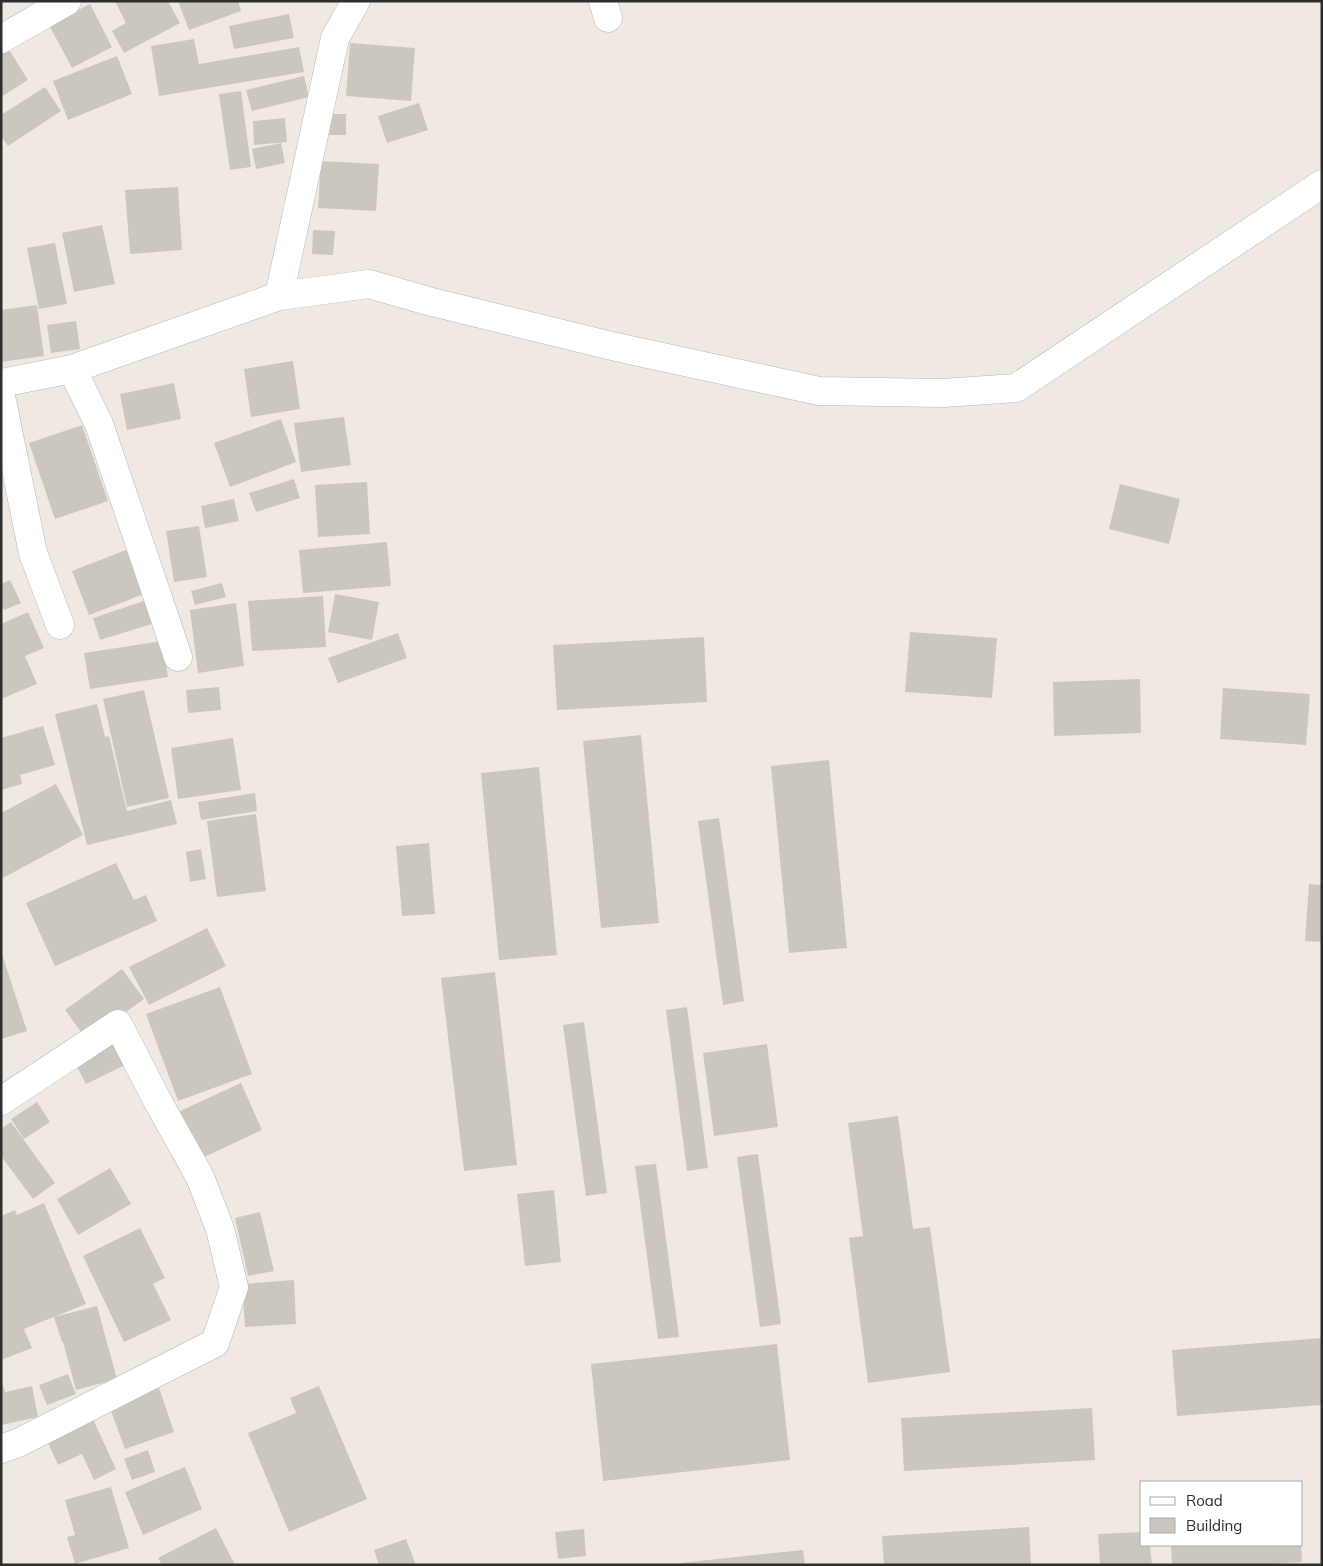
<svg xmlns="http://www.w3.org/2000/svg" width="1323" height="1566" viewBox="0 0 1323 1566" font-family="Mulish,sans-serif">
  <rect width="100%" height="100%" fill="#efe9e1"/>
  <path fill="#cbc7bf" d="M 115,1 L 168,1 L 180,23 L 124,53 L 112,31 L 126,23 Z
    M 178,1 L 238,1 L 241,11 L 189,30 Z
    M 90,4 L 112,47 L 72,68 L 49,25 Z
    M 289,14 L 294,38 L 234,49 L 229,26 Z
    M 194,39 L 199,64 L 299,47 L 304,72 L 159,96 L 151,46 Z
    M 350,43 L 415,48 L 411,101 L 346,96 Z
    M 6,45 L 28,80 L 1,97 L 1,48 Z
    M 117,56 L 132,94 L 68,120 L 53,81 Z
    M 304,76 L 309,97 L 252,111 L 246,90 Z
    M 45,87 L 61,111 L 8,146 L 1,136 L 1,115 Z
    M 241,91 L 251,167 L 230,170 L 219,94 Z
    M 419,103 L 428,130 L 387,143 L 378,116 Z
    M 326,114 L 346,114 L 346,135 L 326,135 Z
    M 285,118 L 287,142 L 254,145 L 253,121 Z
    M 281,143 L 285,163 L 256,169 L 252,149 Z
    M 321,161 L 379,164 L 376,211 L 318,208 Z
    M 178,187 L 182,250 L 130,254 L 125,190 Z
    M 102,225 L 115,284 L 74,292 L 62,233 Z
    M 313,230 L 335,231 L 333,255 L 312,254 Z
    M 55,243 L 67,304 L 39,309 L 27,248 Z
    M 37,305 L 44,356 L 1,362 L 1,310 Z
    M 76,321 L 80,349 L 51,353 L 47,325 Z
    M 293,361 L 300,409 L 251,417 L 244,369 Z
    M 174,383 L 181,419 L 127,430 L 120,394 Z
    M 344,417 L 351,465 L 301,472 L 294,423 Z
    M 281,419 L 296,462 L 230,487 L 214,443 Z
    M 82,425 L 108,501 L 55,519 L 29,443 Z
    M 294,479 L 300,498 L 256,512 L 249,493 Z
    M 367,482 L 370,534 L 318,537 L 315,485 Z
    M 1120,484 L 1180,499 L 1169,544 L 1109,529 Z
    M 234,499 L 239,521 L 205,528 L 201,506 Z
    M 199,526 L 207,577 L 174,582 L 166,531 Z
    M 387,542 L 391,586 L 303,593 L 299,550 Z
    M 126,550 L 144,594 L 89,615 L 72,571 Z
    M 10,580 L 21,603 L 4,610 L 1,604 L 1,584 Z
    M 222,583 L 226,597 L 195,605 L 191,591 Z
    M 335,594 L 379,602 L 372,640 L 328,632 Z
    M 323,596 L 326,647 L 252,651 L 248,601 Z
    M 150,599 L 158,622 L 100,640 L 93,618 Z
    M 236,603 L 244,666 L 198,673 L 190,610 Z
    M 28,612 L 44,648 L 25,656 L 37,684 L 1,699 L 1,624 Z
    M 910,632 L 997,638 L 992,698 L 905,692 Z
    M 398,633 L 407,658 L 338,683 L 328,658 Z
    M 704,637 L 707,702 L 557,710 L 553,645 Z
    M 162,641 L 168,677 L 90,689 L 84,653 Z
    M 1140,679 L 1141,733 L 1054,736 L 1053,682 Z
    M 219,687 L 221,710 L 188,713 L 186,690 Z
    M 1223,688 L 1310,694 L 1306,745 L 1220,739 Z
    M 144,690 L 169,798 L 127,807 L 103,699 Z
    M 97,704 L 105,737 L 109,736 L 127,811 L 171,800 L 177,824 L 87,845 L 55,714 Z
    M 43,726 L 55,765 L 20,775 L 22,784 L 1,790 L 1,738 Z
    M 641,735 L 659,923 L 601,928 L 583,741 Z
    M 233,738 L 241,790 L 178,799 L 171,748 Z
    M 829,760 L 847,948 L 789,953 L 771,766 Z
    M 539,767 L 557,955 L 499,960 L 481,773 Z
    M 56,784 L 83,835 L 1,879 L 1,813 Z
    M 255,793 L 257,811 L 201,820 L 198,802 Z
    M 256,814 L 266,891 L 217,897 L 207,821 Z
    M 719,818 L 744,1001 L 723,1005 L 698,821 Z
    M 429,843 L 435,914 L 402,916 L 396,846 Z
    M 201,849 L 206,879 L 190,882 L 186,852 Z
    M 116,863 L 134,900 L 146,895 L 157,921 L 55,966 L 26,903 Z
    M 1309,884 L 1322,885 L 1322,942 L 1305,941 Z
    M 207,928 L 226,966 L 149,1005 L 129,967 Z
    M 1,951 L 27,1031 L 1,1039 Z
    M 122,969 L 144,999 L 87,1040 L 65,1010 Z
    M 495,972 L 517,1165 L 464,1171 L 441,978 Z
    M 220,987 L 252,1074 L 178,1101 L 146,1014 Z
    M 687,1007 L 708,1168 L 687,1171 L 666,1010 Z
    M 584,1022 L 607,1193 L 586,1196 L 563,1025 Z
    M 114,1042 L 125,1065 L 86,1084 L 74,1061 Z
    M 767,1044 L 778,1127 L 714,1136 L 703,1053 Z
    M 241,1083 L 262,1130 L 202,1158 L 180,1111 Z
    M 37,1102 L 50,1122 L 24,1139 L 11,1119 Z
    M 898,1116 L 913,1229 L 930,1227 L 950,1372 L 868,1383 L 849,1238 L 863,1236 L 848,1123 Z
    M 11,1122 L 55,1183 L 33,1199 L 1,1156 L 1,1129 Z
    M 758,1154 L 781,1324 L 760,1327 L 737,1157 Z
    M 656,1164 L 679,1337 L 658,1339 L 635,1166 Z
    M 110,1168 L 131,1204 L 78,1235 L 57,1199 Z
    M 554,1190 L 561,1262 L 525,1266 L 517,1194 Z
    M 44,1203 L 86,1304 L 24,1329 L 32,1348 L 1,1360 L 1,1216 L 15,1210 L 17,1215 Z
    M 260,1212 L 274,1271 L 248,1276 L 235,1218 Z
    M 140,1228 L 165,1278 L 153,1284 L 171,1320 L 124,1342 L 83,1256 Z
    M 294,1280 L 296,1324 L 245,1327 L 242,1284 Z
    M 97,1306 L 117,1379 L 76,1390 L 63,1342 L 62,1342 L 54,1317 Z
    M 1322,1338 L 1322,1405 L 1177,1416 L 1172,1350 Z
    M 777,1344 L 790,1460 L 603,1481 L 591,1364 Z
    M 68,1374 L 76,1394 L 47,1405 L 39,1385 Z
    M 1,1379 L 5,1392 L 32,1386 L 38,1417 L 1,1425 Z
    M 158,1385 L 174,1432 L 125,1449 L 108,1403 Z
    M 319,1386 L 367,1499 L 289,1532 L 248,1433 L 296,1413 L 290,1398 Z
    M 1092,1408 L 1095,1460 L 904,1471 L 901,1418 Z
    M 91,1415 L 116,1469 L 94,1480 L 82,1454 L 58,1465 L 45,1436 Z
    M 148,1450 L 155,1472 L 132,1480 L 124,1459 Z
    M 185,1467 L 202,1509 L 143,1535 L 125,1492 Z
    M 111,1487 L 129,1548 L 75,1564 L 67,1537 L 75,1535 L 65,1500 Z
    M 1029,1527 L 1031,1565 L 884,1565 L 882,1536 Z
    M 216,1528 L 235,1565 L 162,1565 L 158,1558 Z
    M 584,1529 L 586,1556 L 558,1559 L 555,1532 Z
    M 1142,1532 L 1142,1545 L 1150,1545 L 1152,1565 L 1100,1565 L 1098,1534 Z
    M 406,1539 L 416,1565 L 379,1565 L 374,1550 Z
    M 1171,1545 L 1301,1545 L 1302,1562 L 1254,1565 L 1172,1565 Z
    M 803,1550 L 805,1565 L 680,1565 L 680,1563 Z"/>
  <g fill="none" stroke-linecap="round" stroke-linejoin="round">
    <g stroke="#b4b7c1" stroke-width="29">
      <path id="minor" d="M 603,1 L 608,18
        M 1,39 L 67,1
        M 279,296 L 335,38 L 356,1
        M 72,369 L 99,424 L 178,657
        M 1,383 L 72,369 L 279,296 L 369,284 L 428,301 L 616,347 L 819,391 L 943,393 L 1016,388 L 1322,184
        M 1,396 L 33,553 L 60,625
        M 1,1101 L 118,1024 L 157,1100 L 200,1177 L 220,1229 L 234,1287 L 215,1343 L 18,1443 L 1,1449"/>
    </g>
    <use href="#minor" stroke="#fff" stroke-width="28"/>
  </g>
  <rect width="1323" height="1566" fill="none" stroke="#2e2e2e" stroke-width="5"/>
  <rect x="1140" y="1481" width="162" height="65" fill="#ffffff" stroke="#ababab"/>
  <rect x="1150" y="1497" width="25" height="8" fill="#ffffff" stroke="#ababab"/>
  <text x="1186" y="1506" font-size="15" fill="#2e2e2e">Road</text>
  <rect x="1150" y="1518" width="25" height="15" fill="#cbc7bf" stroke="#ababab"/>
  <text x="1186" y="1531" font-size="15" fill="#2e2e2e">Building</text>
</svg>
